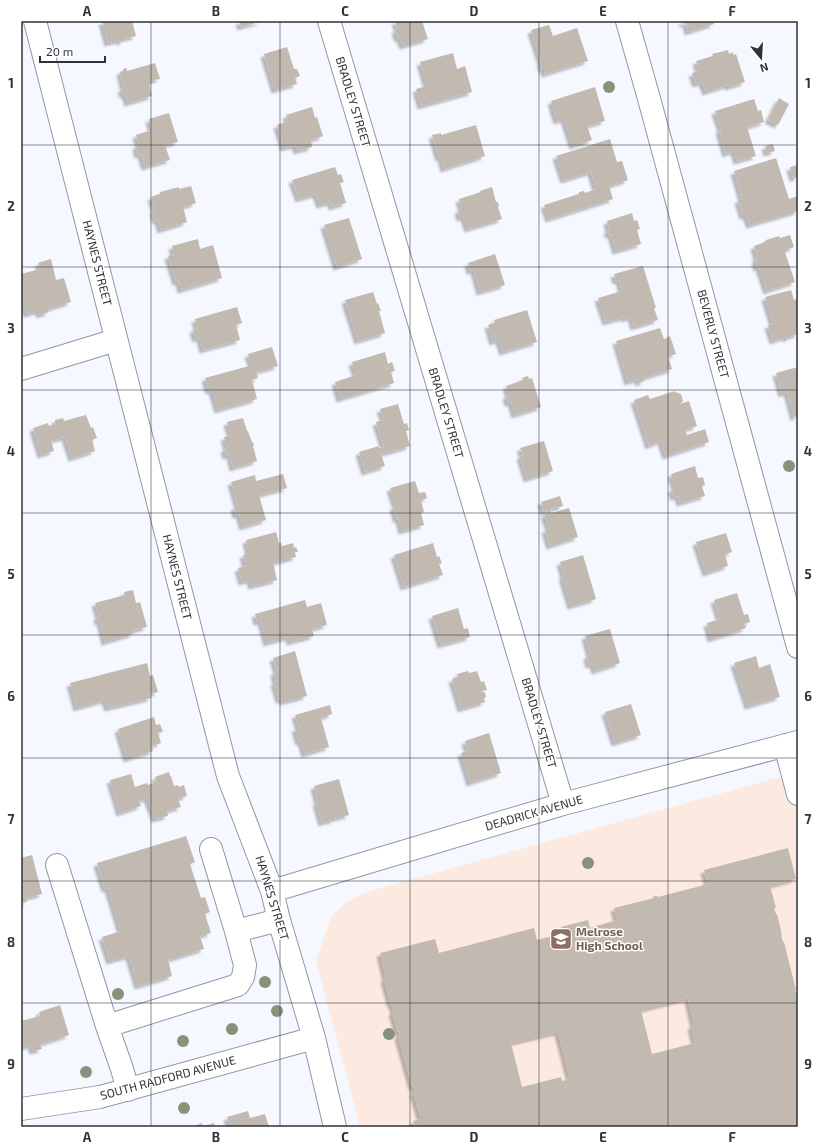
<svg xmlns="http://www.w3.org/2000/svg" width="819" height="1148" viewBox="0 0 819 1148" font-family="'Exo 2',sans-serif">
  <defs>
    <filter id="shadow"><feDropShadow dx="-3.5" dy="3.5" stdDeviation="1" flood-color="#0004"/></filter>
  </defs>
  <rect width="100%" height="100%" fill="#f5f8ff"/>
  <path fill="#fceae0" d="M 798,772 L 798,1127 L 360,1127 L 316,961 L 331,917 L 345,903 L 366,892 Z"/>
  <path fill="#c2b9b1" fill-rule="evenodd" filter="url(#shadow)" d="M 102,21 L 132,21 L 136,36 L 123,39 L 124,41 L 121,42 L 120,40 L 108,43 Z
    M 239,21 L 263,21 L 241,27 Z
    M 395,21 L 422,21 L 428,39 L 403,46 L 400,38 L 398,39 L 395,30 L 398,29 Z
    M 682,21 L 713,21 L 714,24 L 688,32 L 686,23 L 683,24 Z
    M 549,25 L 553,36 L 577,28 L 588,61 L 545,74 L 544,69 L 542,69 L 540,62 L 541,62 L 531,30 Z
    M 287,47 L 294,69 L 297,69 L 300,76 L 295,78 L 297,84 L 275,90 L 264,54 Z
    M 728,50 L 729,54 L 733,52 L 733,55 L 736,54 L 745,82 L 729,87 L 728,85 L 706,92 L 702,82 L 696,84 L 692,73 L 699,71 L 696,61 L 713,56 L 712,54 Z
    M 453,53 L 457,69 L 465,66 L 472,92 L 421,106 L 416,89 L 427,86 L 420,62 Z
    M 155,63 L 160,79 L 153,80 L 154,83 L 149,84 L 152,96 L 128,103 L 125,94 L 123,95 L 121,89 L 124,88 L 120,72 L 123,71 L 123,69 L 127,68 L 127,71 Z
    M 595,87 L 605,121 L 587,126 L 592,140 L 573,146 L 564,119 L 557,121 L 551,101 Z
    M 779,98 L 789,104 L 778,125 L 768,120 Z
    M 754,99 L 758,111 L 761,110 L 764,122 L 747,127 L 756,156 L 737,161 L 734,151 L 726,154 L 719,130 L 721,129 L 715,111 Z
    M 312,107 L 315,118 L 317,117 L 323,136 L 311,140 L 312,147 L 297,151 L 295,145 L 284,148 L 277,125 L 288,121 L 286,115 Z
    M 169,113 L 178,142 L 165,145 L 170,160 L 145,167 L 141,154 L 138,155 L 136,146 L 139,145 L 136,135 L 152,130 L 149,119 Z
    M 476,125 L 485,156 L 444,169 L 441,157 L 439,158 L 432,135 L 441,133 L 441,135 Z
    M 610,139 L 617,162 L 622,161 L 628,180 L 609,186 L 613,199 L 549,219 L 544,205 L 579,194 L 579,192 L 584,191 L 585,193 L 596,189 L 591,172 L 564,180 L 556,156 Z
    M 773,144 L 775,151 L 767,153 L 765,146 Z
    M 776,158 L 789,199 L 798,196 L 798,211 L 750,225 L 746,215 L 743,216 L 738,200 L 742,199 L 734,171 Z
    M 798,165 L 798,177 L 793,178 L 790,167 Z
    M 335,167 L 338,175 L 341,174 L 344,182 L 340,183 L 346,203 L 332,207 L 331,202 L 320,205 L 316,194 L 299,199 L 292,180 Z
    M 191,186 L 196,203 L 183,207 L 187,222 L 161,230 L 158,220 L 156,221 L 153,211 L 155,210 L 151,197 L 160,194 L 160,192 L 179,187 L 179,189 Z
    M 492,187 L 496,202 L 498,202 L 499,206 L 498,207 L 502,219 L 468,229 L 464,217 L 460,218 L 458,210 L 462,209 L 459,199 L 481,192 L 480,191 Z
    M 632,213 L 634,221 L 637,220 L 640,229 L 637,230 L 641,244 L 616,251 L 611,234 L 609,235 L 607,231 L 609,230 L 607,221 Z
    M 349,218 L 362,259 L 337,267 L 324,225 Z
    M 790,235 L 794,247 L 788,249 L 788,251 L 785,252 L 795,282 L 767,291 L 759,267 L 757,268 L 755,260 L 757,259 L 756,256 L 757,256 L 754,246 L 763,243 L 763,242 L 766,241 L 766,240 L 779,236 L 780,238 Z
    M 198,239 L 200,249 L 213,245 L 222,278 L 181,290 L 179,281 L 176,282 L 168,256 L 174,254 L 172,246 Z
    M 495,254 L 505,285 L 480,292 L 474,270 L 470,271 L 468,263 Z
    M 51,259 L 56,280 L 64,278 L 71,302 L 48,309 L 49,312 L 40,315 L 39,311 L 27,314 L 21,294 L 21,274 L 40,269 L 38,263 Z
    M 643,266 L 656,308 L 654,308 L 658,320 L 634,327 L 631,317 L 625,319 L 625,317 L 606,322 L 598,298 L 622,291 L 619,280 L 616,281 L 614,274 Z
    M 791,290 L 794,300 L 798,298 L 798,334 L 789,337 L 789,338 L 787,339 L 786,337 L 773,341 L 768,325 L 773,324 L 765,297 Z
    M 373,292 L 377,304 L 378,303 L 381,311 L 379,311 L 385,333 L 358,341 L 345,300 Z
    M 237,307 L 242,323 L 236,325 L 240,340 L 203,350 L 200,338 L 196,339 L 193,330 L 197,328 L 195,319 Z
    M 527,310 L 537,342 L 503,352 L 499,340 L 493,342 L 488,325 L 495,323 L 494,320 Z
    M 660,328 L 664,339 L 670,336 L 676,354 L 668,356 L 672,369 L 644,378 L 644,381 L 639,383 L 638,379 L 628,382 L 616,341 Z
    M 272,347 L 278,366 L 256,372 L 258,378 L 252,380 L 257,399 L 218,410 L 212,390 L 209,391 L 205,378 L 249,366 L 251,372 L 254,372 L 248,354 Z
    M 385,352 L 388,364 L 392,362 L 395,371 L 391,372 L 394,383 L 340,399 L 335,382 L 356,375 L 352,362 Z
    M 798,367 L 798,416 L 794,417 L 787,392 L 782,394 L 776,373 Z
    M 528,376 L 529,379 L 532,378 L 541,407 L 515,415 L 511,402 L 508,403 L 506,396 L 509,395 L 506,386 L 523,380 L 522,378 Z
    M 675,391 L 675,392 L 681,394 L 683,401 L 680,404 L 689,401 L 697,426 L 685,430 L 687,435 L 705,429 L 709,442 L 666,456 L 661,441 L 649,446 L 634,400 L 648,395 L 650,399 Z
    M 398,404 L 404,424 L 407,423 L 409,430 L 406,431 L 410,446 L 386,453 L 386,452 L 381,454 L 385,466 L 365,472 L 359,452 L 379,446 L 379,448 L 384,447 L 376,422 L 384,420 L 380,409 Z
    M 86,415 L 91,428 L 93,427 L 97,438 L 92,440 L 95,451 L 72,458 L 65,437 L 51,441 L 54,451 L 41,455 L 33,428 L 48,423 L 49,426 L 55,424 L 55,420 L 63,418 L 64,421 Z
    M 243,418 L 247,431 L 248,431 L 252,442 L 253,442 L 254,446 L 253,446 L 257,461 L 233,468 L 230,455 L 226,456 L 224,449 L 227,448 L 224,437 L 231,435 L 227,422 Z
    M 544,441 L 553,471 L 527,479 L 520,456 L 523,455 L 520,448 Z
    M 695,466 L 698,478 L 703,477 L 705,485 L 702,486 L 705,496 L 680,503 L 678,496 L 674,497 L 671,489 L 675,488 L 671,474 Z
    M 283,474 L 287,488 L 259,495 L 266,520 L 243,527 L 239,514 L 236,515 L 234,507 L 238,506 L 231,482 L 255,475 L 256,481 Z
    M 415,481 L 419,493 L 425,492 L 427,498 L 421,501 L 424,512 L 421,513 L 424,525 L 402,531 L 399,519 L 397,520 L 393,507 L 396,506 L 390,488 Z
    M 560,496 L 563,506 L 550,509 L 551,513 L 569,508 L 578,537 L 550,546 L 545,530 L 549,528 L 544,514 L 548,513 L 547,511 L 544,512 L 541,502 Z
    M 276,532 L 279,543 L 281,543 L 282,546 L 293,543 L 294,548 L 296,547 L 298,552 L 295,552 L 296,557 L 273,563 L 277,580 L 252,586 L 250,580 L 242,582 L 238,568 L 246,566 L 243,555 L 249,553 L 246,540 Z
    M 726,533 L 732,552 L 725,554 L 728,566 L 706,573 L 696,542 Z
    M 433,543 L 437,557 L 439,556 L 442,563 L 439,564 L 443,575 L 404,587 L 394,555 Z
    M 583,555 L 596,599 L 571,606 L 562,576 L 564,576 L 560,562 Z
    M 133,590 L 136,603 L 140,602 L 147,627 L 132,631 L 133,634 L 105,642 L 100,621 L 98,622 L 97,617 L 99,616 L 95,603 L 125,595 L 124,592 Z
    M 737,593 L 744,615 L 748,614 L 750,622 L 744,624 L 746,628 L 711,639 L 707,623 L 720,619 L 714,600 Z
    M 305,600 L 307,607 L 321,603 L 327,625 L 312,629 L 314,636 L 290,642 L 289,637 L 267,643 L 261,621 L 257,622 L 255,614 Z
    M 458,608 L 464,629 L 468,628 L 470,637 L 441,645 L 432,616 Z
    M 610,629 L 620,663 L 595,671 L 593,664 L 589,665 L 587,656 L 590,654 L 585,636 Z
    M 295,651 L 307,696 L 283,702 L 282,699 L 279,700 L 274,682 L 276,682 L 274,672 L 277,671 L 273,658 Z
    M 756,656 L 759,668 L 770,664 L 780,697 L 748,706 L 734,663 Z
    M 147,663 L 150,676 L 153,675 L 158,692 L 150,694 L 151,698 L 108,708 L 105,700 L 77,708 L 70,683 Z
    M 468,671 L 469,673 L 477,671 L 481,682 L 484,681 L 487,690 L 482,691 L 483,693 L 485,692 L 486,697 L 484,698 L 485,702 L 461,709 L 452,679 L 458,677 L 457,674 Z
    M 631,704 L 641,735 L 615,743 L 605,712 Z
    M 330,705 L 332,714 L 321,718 L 329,747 L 305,754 L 301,741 L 299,742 L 295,728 L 299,728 L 295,715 Z
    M 154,717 L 156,725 L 160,724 L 163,732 L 158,733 L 161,743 L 152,746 L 153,751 L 127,759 L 118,729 Z
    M 489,733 L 501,773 L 470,783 L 461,753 L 468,751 L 465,741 Z
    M 169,772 L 170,776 L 171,776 L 174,786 L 178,785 L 179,787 L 184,785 L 187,796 L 178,799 L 181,807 L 167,811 L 168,816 L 155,819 L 148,800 L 148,798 L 139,801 L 141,806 L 120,813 L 110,780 L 131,774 L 135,787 L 147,783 L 148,785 L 154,783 L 153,782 L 156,781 L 155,777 Z
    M 339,779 L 349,815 L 333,819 L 333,821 L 331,821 L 331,820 L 322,823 L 316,802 L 318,802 L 314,786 Z
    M 186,836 L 195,862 L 190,864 L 201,898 L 205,897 L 210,912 L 205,914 L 211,933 L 200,936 L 204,949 L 168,960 L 172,976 L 138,986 L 129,956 L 110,961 L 102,937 L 121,931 L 108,888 L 105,889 L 97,863 Z
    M 788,848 L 796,879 L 770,886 L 776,908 L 774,908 L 776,914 L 777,914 L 782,935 L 781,935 L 783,942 L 784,942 L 796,990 L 795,990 L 798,998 L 798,1127 L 415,1127 L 413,1121 L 421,1119 L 413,1092 L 415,1092 L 413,1086 L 412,1086 L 398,1036 L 400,1035 L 399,1031 L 398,1032 L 392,1012 L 394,1011 L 392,1004 L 391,1005 L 384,979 L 386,978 L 380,953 L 435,939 L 439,953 L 534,928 L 537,940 L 561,934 L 561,935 L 563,935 L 561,927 L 588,920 L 590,928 L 593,927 L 617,920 L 614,908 L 654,898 L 653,896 L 657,896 L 658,897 L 708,884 L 704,870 ZM 688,998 L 694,1025 L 691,1026 L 695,1043 L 652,1054 L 641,1010 ZM 558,1032 L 570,1079 L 562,1081 L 561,1077 L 522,1087 L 511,1043 Z
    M 32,855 L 42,894 L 26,898 L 27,902 L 21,903 L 21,858 Z
    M 60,1005 L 69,1035 L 40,1044 L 42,1049 L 33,1051 L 31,1045 L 21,1048 L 21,1021 L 40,1016 L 39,1012 Z
    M 248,1111 L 250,1118 L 265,1114 L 269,1127 L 230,1127 L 227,1117 Z
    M 202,1123 L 203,1126 L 214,1123 L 215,1127 L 195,1127 L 195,1126 Z"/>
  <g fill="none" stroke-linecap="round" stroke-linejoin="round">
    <g stroke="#9297a1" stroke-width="24">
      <path id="minor" d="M 35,21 L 228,776 L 272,891 L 279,920 L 314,1038 L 335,1127
        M 329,21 L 563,804
        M 627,21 L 648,95 L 798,647
        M 21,369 L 116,340
        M 785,745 L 798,794
        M 211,849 L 236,931
        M 57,865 L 107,1026
        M 272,891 L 563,804 L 798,742
        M 128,1090 L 122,1069 L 107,1026 L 238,985 L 243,977 L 245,965 L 236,931 L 279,920
        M 21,1109 L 100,1097 L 314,1038"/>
    </g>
    <use href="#minor" stroke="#fff" stroke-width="22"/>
  </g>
  <g fill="#889179">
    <circle cx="609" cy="87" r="6"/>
    <circle cx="789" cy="466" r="6"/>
    <circle cx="588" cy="863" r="6"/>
    <circle cx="265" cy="982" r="6"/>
    <circle cx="118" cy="994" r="6"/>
    <circle cx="277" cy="1011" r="6"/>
    <circle cx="232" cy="1029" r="6"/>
    <circle cx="389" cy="1034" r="6"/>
    <circle cx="183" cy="1041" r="6"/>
    <circle cx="86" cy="1072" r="6"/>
    <circle cx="184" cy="1108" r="6"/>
  </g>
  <path fill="none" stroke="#303236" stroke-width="1" stroke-opacity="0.55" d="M 151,21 L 151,1127M 280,21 L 280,1127M 410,21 L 410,1127M 539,21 L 539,1127M 668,21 L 668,1127M 21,145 L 798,145M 21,267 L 798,267M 21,390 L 798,390M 21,513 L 798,513M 21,635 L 798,635M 21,758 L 798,758M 21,881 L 798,881M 21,1003 L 798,1003"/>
  <defs>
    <g id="school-square" transform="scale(1.15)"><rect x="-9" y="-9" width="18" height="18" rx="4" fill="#8d6e63" stroke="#fff"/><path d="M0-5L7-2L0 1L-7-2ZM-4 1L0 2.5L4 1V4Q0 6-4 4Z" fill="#fff"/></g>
  </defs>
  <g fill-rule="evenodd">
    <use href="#school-square" x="561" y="939"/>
  </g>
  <g text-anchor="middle" stroke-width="3" stroke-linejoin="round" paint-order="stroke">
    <g font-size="12" fill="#303236" stroke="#fff">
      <text transform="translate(353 102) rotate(73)" y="4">BRADLEY STREET</text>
      <text transform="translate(97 263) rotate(76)" y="4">HAYNES STREET</text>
      <text transform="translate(713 334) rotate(75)" y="4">BEVERLY STREET</text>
      <text transform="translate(446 413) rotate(73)" y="4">BRADLEY STREET</text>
      <text transform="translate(177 577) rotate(76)" y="4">HAYNES STREET</text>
      <text transform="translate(539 723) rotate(73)" y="4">BRADLEY STREET</text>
      <text transform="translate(534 813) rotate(-16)" y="4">DEADRICK AVENUE</text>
      <text transform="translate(272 898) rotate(73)" y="4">HAYNES STREET</text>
      <text transform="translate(168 1078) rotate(-15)" y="4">SOUTH RADFORD AVENUE</text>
    </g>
    <g font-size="12" font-weight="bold" fill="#785e54" stroke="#fff" text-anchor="start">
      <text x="576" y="936">Melrose<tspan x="576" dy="14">High School</tspan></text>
    </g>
  </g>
  <rect width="819" height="1148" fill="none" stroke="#ffffff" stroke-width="44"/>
  <g transform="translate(761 58) rotate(162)" stroke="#ffffff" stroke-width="3" paint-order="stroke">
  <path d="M0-3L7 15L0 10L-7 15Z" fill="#303236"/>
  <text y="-6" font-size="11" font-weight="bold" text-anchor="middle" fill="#303236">N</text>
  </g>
  <path d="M40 56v6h65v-6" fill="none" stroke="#303236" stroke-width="2"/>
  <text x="46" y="56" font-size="12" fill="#303236" stroke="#ffffff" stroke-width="3" paint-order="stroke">20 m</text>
  <rect x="22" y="22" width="775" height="1104" fill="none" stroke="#303236" stroke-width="1.5"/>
  <g font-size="13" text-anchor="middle" font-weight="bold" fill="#303236">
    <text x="87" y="16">A</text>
    <text x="216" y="16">B</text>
    <text x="345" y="16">C</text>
    <text x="474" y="16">D</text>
    <text x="603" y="16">E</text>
    <text x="732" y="16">F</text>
    <text x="11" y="88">1</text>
    <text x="808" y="88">1</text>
    <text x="11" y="211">2</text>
    <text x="808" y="211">2</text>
    <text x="11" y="333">3</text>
    <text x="808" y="333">3</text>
    <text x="11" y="456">4</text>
    <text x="808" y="456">4</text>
    <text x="11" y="579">5</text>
    <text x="808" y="579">5</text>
    <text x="11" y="701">6</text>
    <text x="808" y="701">6</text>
    <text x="11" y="824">7</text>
    <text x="808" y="824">7</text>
    <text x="11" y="947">8</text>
    <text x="808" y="947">8</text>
    <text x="11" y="1069">9</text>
    <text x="808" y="1069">9</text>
    <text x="87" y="1142">A</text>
    <text x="216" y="1142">B</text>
    <text x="345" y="1142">C</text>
    <text x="474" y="1142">D</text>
    <text x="603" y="1142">E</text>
    <text x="732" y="1142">F</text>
  </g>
</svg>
